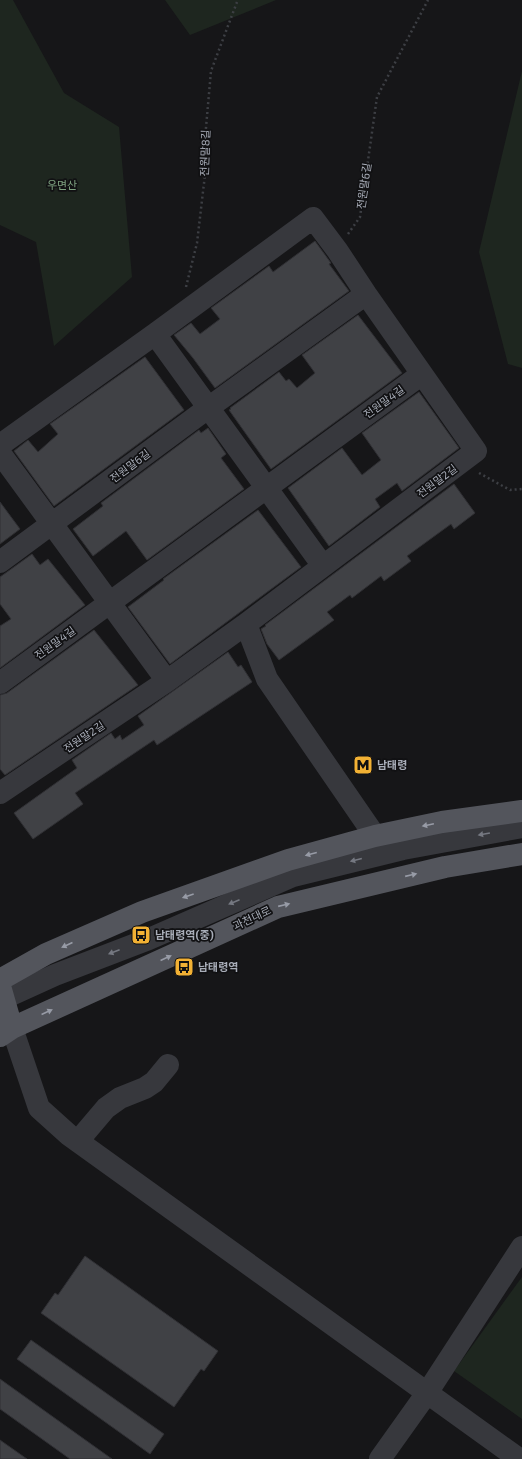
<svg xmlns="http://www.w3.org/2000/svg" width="522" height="1459" viewBox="0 0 522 1459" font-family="'Exo 2','Noto Sans KR',sans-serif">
  <rect width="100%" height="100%" fill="#161618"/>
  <path fill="#1e261f" d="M 0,0 L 13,0 L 64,93 L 119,127 L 132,277 L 54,346 L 36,242 L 0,225 Z
    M 165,0 L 276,0 L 190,35 Z
    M 522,71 L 522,368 L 508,364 L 479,252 Z
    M 522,1277 L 522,1419 L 454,1371 Z"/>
  <path fill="#404145" stroke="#303034" d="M 315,241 L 331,263 L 329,264 L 349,291 L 215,388 L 193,358 L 174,335 L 191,323 L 200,334 L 220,319 L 211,308 L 269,266 L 273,272 Z
    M 358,315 L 402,373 L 271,469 L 229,410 L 231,409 L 230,408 L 279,372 L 286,381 L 289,379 L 297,388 L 315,373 L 302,355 Z
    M 145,357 L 184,410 L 54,506 L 14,451 L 28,440 L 38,452 L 58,434 L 50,424 Z
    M 419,392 L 459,448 L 402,491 L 397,483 L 375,499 L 380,507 L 329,546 L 288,488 L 342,448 L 362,475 L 381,460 L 362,433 Z
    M 208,428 L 226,454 L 221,458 L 244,489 L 147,560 L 126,531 L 93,556 L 73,529 L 103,506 L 101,503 L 199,430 L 201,433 Z
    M 454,484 L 475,513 L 454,529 L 451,524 L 407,556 L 411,561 L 384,581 L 381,576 L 352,598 L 350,595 L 327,612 L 334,620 L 279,660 L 267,644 L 261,629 L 266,626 L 265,625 Z
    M 0,502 L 20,529 L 0,544 Z
    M 258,510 L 301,567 L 170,664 L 128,607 L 164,580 L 163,579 Z
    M 32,554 L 40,565 L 48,559 L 85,605 L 0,668 L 0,626 L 11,619 L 0,604 L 0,577 Z
    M 94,630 L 138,685 L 5,775 L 0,769 L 0,695 L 7,693 Z
    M 228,652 L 238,667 L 241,665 L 252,682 L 157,745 L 154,740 L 75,793 L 83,804 L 33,839 L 14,813 L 77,768 L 72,760 L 111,733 L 115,739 L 120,735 L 122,740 L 144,725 L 138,716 Z
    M 85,1256 L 218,1351 L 204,1371 L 201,1369 L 174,1407 L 41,1313 L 55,1293 L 58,1295 Z
    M 31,1340 L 164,1434 L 150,1454 L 17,1359 Z
    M 0,1379 L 112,1459 L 70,1459 L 0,1409 Z
    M 0,1440 L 27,1459 L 0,1459 Z"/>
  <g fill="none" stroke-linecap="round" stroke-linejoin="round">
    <path stroke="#3d3f44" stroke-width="2.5" stroke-dasharray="2 3" stroke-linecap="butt" d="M 348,234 L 360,217 L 377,97 L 428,0
      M 186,287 L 197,243 L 206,166 L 205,139 L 211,71 L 237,2
      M 479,473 L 510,490 L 522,489"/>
    <path stroke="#37383d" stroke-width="22" d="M 155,334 L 323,566
      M 0,445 L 155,334 L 313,218 L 337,250 L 366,294 L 476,451 L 246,624 L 167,681 L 0,793
      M 0,453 L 167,681
      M 0,562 L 208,408 L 366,294
      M 246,624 L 267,679 L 375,836
      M 0,683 L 422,374
      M 0,1000 L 55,975 L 149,939 L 293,876 L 403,849 L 522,827
      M 12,1028 L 39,1108 L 69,1135 L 519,1459
      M 78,1141 L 106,1108 L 120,1098 L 145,1088 L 154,1082 L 168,1065
      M 380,1459 L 427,1393 L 522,1247"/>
    <path stroke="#53555c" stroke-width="22" d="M 0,980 L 46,954 L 142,912 L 288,860 L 375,836 L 442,822 L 522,811
      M 0,986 L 12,1028
      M 0,1036 L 12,1028 L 278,907 L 445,867 L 522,854"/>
  </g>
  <defs><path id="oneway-solid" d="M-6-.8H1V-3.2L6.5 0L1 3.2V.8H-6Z"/></defs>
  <g fill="#979ba6">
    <use href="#oneway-solid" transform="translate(428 825) rotate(168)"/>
    <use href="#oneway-solid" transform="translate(311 854) rotate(165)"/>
    <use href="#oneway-solid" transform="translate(411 875) rotate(-13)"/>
    <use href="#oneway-solid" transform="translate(188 896) rotate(161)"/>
    <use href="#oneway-solid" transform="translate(284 905) rotate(-13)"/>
    <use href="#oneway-solid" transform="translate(67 945) rotate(156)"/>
    <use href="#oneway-solid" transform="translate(166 958) rotate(-25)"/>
    <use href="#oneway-solid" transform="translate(47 1012) rotate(-25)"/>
  </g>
  <g fill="#757881">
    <use href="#oneway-solid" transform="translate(484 834) rotate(170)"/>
    <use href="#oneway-solid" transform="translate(356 860) rotate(166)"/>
    <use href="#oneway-solid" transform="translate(234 902) rotate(157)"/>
    <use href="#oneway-solid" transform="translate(114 952) rotate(159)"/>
  </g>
  <defs>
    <g id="metro-square" transform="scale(1)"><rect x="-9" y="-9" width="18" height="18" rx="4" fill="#f2b134" stroke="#111113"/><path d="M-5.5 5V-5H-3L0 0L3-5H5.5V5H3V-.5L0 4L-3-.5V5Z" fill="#111"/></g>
    <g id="bus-square" transform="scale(1)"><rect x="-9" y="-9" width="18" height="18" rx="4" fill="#f2b134" stroke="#111113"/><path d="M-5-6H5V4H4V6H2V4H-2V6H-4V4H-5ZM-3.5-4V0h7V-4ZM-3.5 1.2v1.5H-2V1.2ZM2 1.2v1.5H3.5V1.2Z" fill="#111"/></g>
  </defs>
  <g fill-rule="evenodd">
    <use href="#metro-square" x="363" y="765"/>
    <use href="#bus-square" x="141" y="935"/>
    <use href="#bus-square" x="184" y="967"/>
  </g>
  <g text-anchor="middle" stroke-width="3.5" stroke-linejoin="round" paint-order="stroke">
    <g font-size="11" fill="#a8adb8" stroke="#111113">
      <text transform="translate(205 153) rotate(-88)" y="4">전원말8길</text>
      <text transform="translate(364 186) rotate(-82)" y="4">전원말6길</text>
      <text transform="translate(384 402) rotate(-36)" y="4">전원말4길</text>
      <text transform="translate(130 466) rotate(-37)" y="4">전원말6길</text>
      <text transform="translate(437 481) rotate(-37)" y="4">전원말2길</text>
      <text transform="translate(55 643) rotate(-36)" y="4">전원말4길</text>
      <text transform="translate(84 737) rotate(-34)" y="4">전원말2길</text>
      <text transform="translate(252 918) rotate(-25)" y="4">과천대로</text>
    </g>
    <g font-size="11" fill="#7fa381" stroke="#111113">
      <text x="62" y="189">우면산</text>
    </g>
    <g font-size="11" font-weight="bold" fill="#a8adb8" stroke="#111113" text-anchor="start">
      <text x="377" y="769">남태령</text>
      <text x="155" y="939">남태령역(중)</text>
      <text x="198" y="971">남태령역</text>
    </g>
  </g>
</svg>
